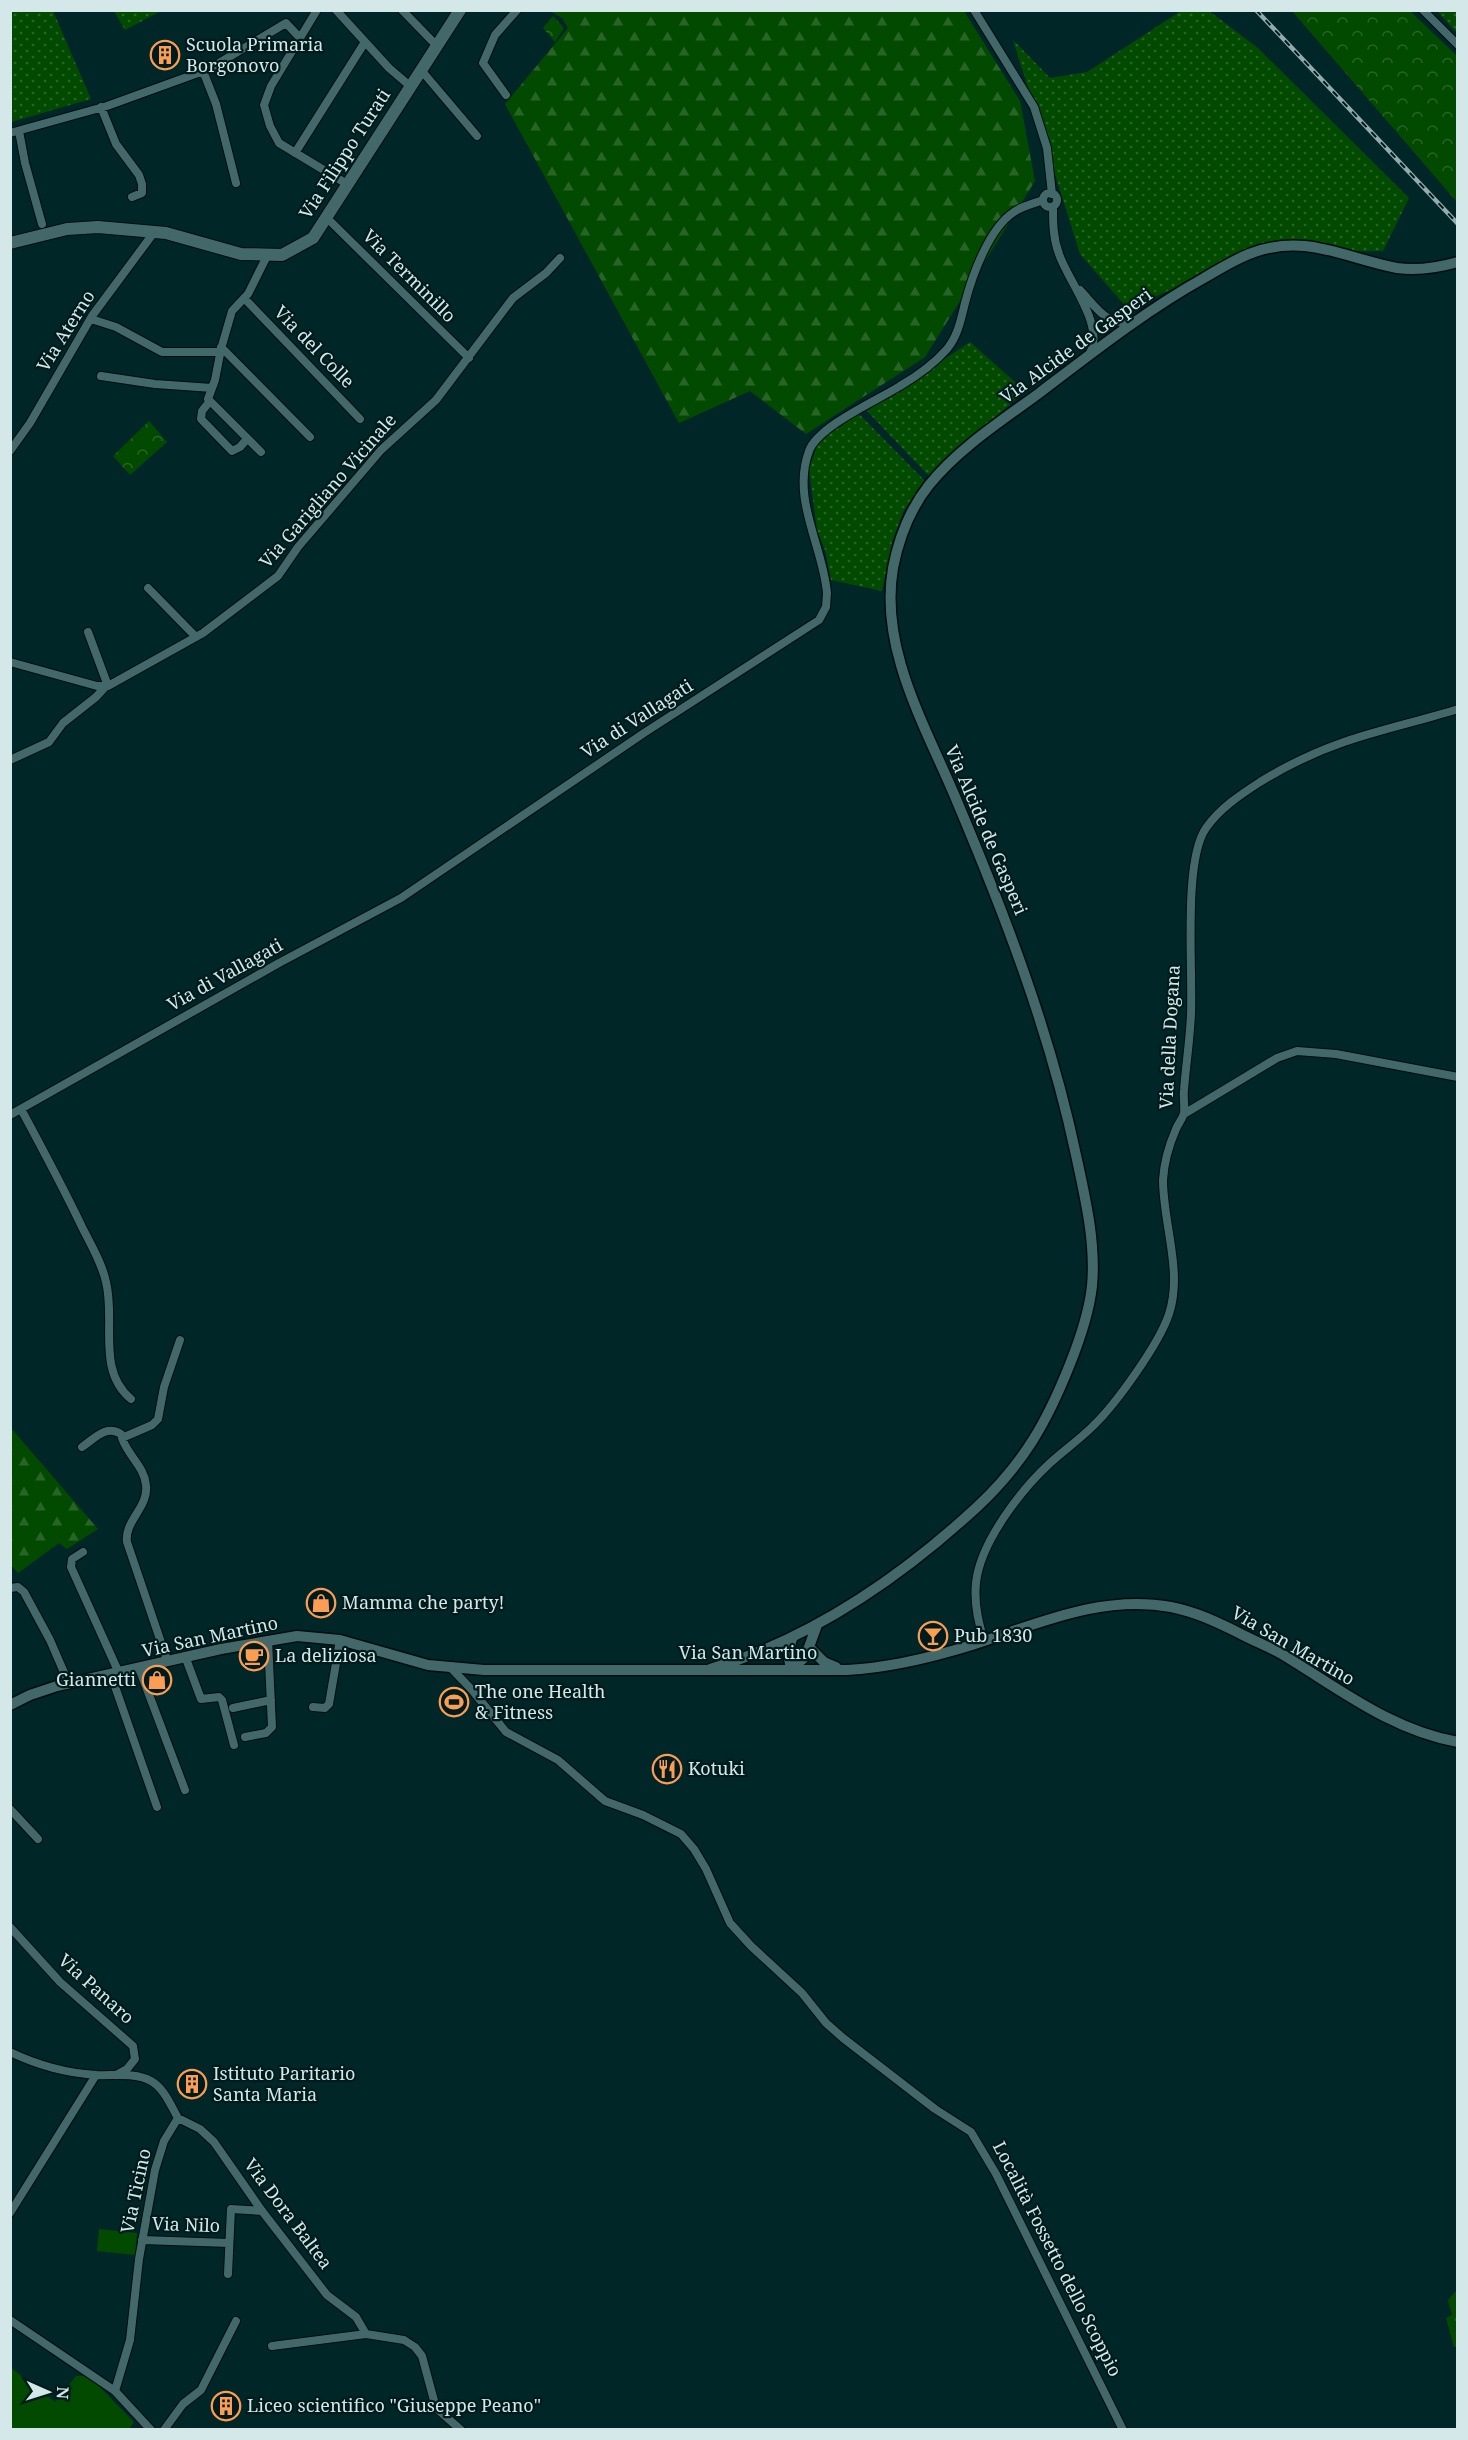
<svg xmlns="http://www.w3.org/2000/svg" width="1468" height="2440" viewBox="0 0 1468 2440" font-family="'Noto Serif',serif">
  <defs>
    <pattern id="grass-dots" width="8" height="8" patternUnits="userSpaceOnUse" patternTransform="scale(1.5)"><rect width="8" height="8" fill="#034a01"/><path d="M2 2h.1M6 6h.1" fill="none" stroke="#276426" stroke-width="1.8" stroke-linecap="round"/></pattern>
    <pattern id="forest-firs" width="22" height="20" patternUnits="userSpaceOnUse" patternTransform="scale(1.5)"><rect width="22" height="20" fill="#034a01"/><path d="M5 1l3.5 6h-7zM16 11l3.5 6h-7z" fill="#276426"/></pattern>
    <pattern id="park-crowns" width="20" height="18" patternUnits="userSpaceOnUse" patternTransform="scale(1.5)"><rect width="20" height="18" fill="#034a01"/><path d="M2 6a3 3 0 1 1 6 0M12 15a3 3 0 1 1 6 0" fill="none" stroke="#276426"/></pattern>
  </defs>
  <rect width="100%" height="100%" fill="#002628"/>
  <path fill="url(#grass-dots)" d="M 11,10 L 53,11 L 91,99 L 11,122 Z
    M 114,11 L 161,11 L 125,30 Z
    M 1181,11 L 1209,11 L 1258,48 L 1409,198 L 1383,251 L 1254,252 L 1128,309 L 1080,254 L 1013,40 L 1050,78 L 1087,72 Z
    M 1437,11 L 1457,11 L 1457,33 Z
    M 970,342 L 1025,391 L 929,476 L 867,411 Z
    M 858,413 L 925,481 L 904,510 L 892,542 L 882,591 L 831,580 L 825,550 L 817,530 L 809,469 L 819,440 L 843,425 Z"/>
  <path fill="url(#forest-firs)" d="M 550,11 L 964,11 L 1020,101 L 1035,181 L 925,357 L 806,434 L 750,391 L 679,423 L 505,104 L 568,28 L 562,18 Z
    M 10,1427 L 98,1529 L 67,1549 L 59,1543 L 18,1573 L 11,1565 Z
    M 1457,2290 L 1457,2347 L 1454,2347 L 1446,2318 L 1452,2315 L 1448,2300 Z"/>
  <path fill="url(#park-crowns)" d="M 1292,11 L 1410,11 L 1457,56 L 1457,202 Z
    M 553,16 L 564,28 L 555,42 L 543,28 Z
    M 149,421 L 167,442 L 130,475 L 113,456 Z"/>
  <path fill="#034a01" d="M 99,2229 L 137,2233 L 135,2255 L 97,2251 Z
    M 10,2367 L 55,2402 L 76,2376 L 89,2376 L 134,2422 L 129,2429 L 11,2429 Z"/>
  <g fill="none" stroke-linecap="round" stroke-linejoin="round">
    <g stroke="#000d0f" stroke-width="10">
      <path id="minor" d="M 317,10 L 271,86 L 264,105 L 270,126 L 279,143 L 347,184
        M 336,10 L 389,68 L 410,86
        M 402,10 L 437,46
        M 974,10 L 1034,107 L 1047,148 L 1052,194
        M 1423,10 L 1458,45
        M 421,70 L 477,136
        M 203,71 L 216,104 L 236,183
        M 506,95 L 483,63 L 495,35 L 517,10
        M 101,107 L 116,144 L 139,175 L 142,184 L 142,193 L 132,197
        M 19,131 L 25,163 L 42,224
        M 10,133 L 107,106 L 209,69 L 286,23 L 300,38
        M 295,153 L 365,42
        M1043 200a7 7 0 1 1 14 0a7 7 0 1 1-14 0Z
        M 1053,207 C 1053,223 1053,238 1059,254 C 1068,281 1105,325 1090,353
        M 326,217 L 469,358
        M 1080,290 C 1097,308 1107,327 1134,322
        M 244,298 L 360,419
        M 91,319 L 116,327 L 162,352 L 220,352
        M 221,347 L 310,437
        M 101,376 L 155,384 L 212,388
        M 210,401 L 202,411 L 201,419 L 232,451 L 240,447 L 247,439
        M 10,451 L 30,423 L 92,316 L 155,231
        M 261,452 L 208,399 L 215,380 L 221,349 L 232,311 L 248,294 L 268,254
        M 148,588 L 196,637
        M 88,632 L 108,686
        M 10,662 L 97,686 L 108,686 L 203,633 L 278,576 L 298,547 L 381,450 L 436,400 L 513,298 L 546,273 L 560,258
        M 10,760 L 49,742 L 63,723 L 96,697 L 106,686
        M 21,1109 C 42,1148 63,1187 82,1227 C 91,1245 102,1263 106,1282 C 116,1321 96,1370 131,1399
        M 1184,1114 L 1277,1058 L 1297,1051 L 1336,1054 L 1458,1077
        M 10,1115 L 279,963 L 401,898 L 644,733 L 819,620 L 826,607 L 827,593 C 823,546 791,499 809,451 C 818,426 878,400 900,386 C 917,376 934,364 947,349 C 958,336 961,319 965,303 C 972,276 989,228 1014,212 C 1022,206 1033,204 1043,200
        M 82,1447 C 94,1439 106,1424 121,1434
        M 83,1552 L 72,1559 L 71,1567 L 119,1673
        M 10,1588 L 18,1587 L 24,1592 L 50,1640 L 69,1684
        M 984,1640 C 978,1622 974,1602 976,1583 C 980,1543 1020,1491 1049,1464 C 1063,1451 1079,1440 1093,1426 C 1116,1404 1159,1344 1169,1314 C 1183,1272 1163,1223 1163,1180 C 1164,1163 1169,1145 1176,1129 C 1178,1124 1183,1118 1184,1113 C 1185,1106 1183,1097 1184,1090 C 1186,1064 1190,1039 1191,1014 C 1193,970 1183,861 1206,828 C 1220,808 1240,795 1260,782 C 1286,766 1315,752 1344,742 C 1382,729 1420,721 1458,709
        M 185,1656 L 201,1699 L 219,1697 L 222,1700 L 234,1745
        M 167,1660 L 127,1542 C 124,1521 149,1507 146,1485 C 144,1466 128,1456 122,1438 L 152,1425 L 158,1419 L 164,1387 L 180,1340
        M 139,1668 L 185,1790
        M 451,1668 L 472,1690 L 506,1732 L 558,1760 L 605,1801 L 643,1815 L 681,1834 L 694,1849 L 706,1869 L 730,1923 L 751,1946 L 802,1993 L 826,2023 L 843,2038 L 935,2109 L 971,2132 L 996,2174 L 1123,2430
        M 111,1675 L 157,1807
        M 313,1707 L 325,1708 L 329,1704 L 340,1640
        M 233,1708 L 271,1700
        M 245,1737 L 266,1733 L 272,1727 L 268,1640
        M 10,1809 L 38,1839
        M 10,1927 L 60,1982 L 133,2046 L 135,2059 L 127,2069 L 116,2075
        M 10,2052 C 37,2065 66,2073 96,2075 C 113,2076 135,2072 151,2081 C 164,2088 171,2106 178,2118 L 164,2141 L 155,2170 L 139,2259 L 130,2340 L 115,2391
        M 178,2118 L 200,2129 L 214,2142 L 262,2211 L 327,2295 L 356,2317 L 366,2334
        M 10,2213 L 96,2075
        M 142,2240 L 229,2243
        M 228,2274 L 231,2209 L 262,2211
        M 10,2320 L 115,2391 L 151,2430
        M 272,2346 L 366,2334 L 404,2340 L 415,2347 L 422,2356 L 436,2408 L 461,2430
        M 164,2430 L 183,2404 L 201,2390 L 236,2321"/>
    </g>
    <g stroke="#000d0f" stroke-width="13">
      <path id="tertiary" d="M 817,1625 L 809,1647 L 824,1662 L 836,1667
        M 792,1639 L 788,1653 L 791,1669 L 803,1659 L 809,1647
        M 710,1669 C 812,1639 900,1578 977,1507 C 1024,1463 1047,1422 1070,1364 C 1080,1339 1089,1313 1092,1286 C 1096,1242 1085,1197 1076,1155 C 1050,1032 1005,915 956,799 C 926,727 879,649 893,568 C 899,537 910,509 929,485 C 958,449 1001,421 1038,394 C 1092,353 1145,311 1204,278 C 1219,269 1234,260 1249,254 C 1305,232 1344,258 1397,268 C 1418,271 1437,268 1458,262
        M 10,1705 L 30,1695 L 57,1686 L 221,1649 L 297,1636 L 340,1640 L 428,1665 L 484,1670 L 847,1670 C 889,1668 933,1657 972,1645 C 1037,1624 1102,1594 1171,1607 C 1196,1612 1217,1622 1239,1633 C 1252,1640 1267,1646 1280,1653 C 1337,1687 1390,1730 1458,1742"/>
    </g>
    <g stroke="#000d0f" stroke-width="14">
      <path id="secondary" d="M 10,243 L 67,229 L 98,227 L 166,233 L 241,254 L 282,255 L 313,238 L 460,10"/>
    </g>
    <use href="#minor" stroke="#43686a" stroke-width="8"/>
    <use href="#tertiary" stroke="#43686a" stroke-width="10"/>
    <use href="#secondary" stroke="#43686a" stroke-width="12"/>
    <g stroke="#92acad" stroke-width="4.5">
      <path id="rail" d="M 1256,10 L 1458,224"/>
    </g>
    <use href="#rail" stroke="#011b1c" stroke-width="2" stroke-dasharray="7" stroke-linecap="butt"/>
  </g>
  <defs>
    <g id="building-ring" transform="scale(1.5)"><circle r="9.5" fill="#011b1c" stroke="#fc9d54" stroke-width="1.5"/><path d="M-4-6H4V6H1V3H-1V6H-4ZM-2.5-4.3h1.7v1.8h-1.7ZM.8-4.3h1.7v1.8H.8ZM-2.5-1h1.7V.8h-1.7ZM.8-1h1.7V.8H.8Z" fill="#fc9d54"/></g>
    <g id="shop-ring" transform="scale(1.5)"><circle r="9.5" fill="#011b1c" stroke="#fc9d54" stroke-width="1.5"/><path d="M-5-2.5h2.3a2.7 3.5 0 0 1 5.4 0H5L5.5 6h-11ZM-1.5-2.5h3a1.5 2.3 0 0 0-3 0Z" fill="#fc9d54"/></g>
    <g id="bar-ring" transform="scale(1.5)"><circle r="9.5" fill="#011b1c" stroke="#fc9d54" stroke-width="1.5"/><path d="M-6-5H6L.8 .8V4.5H3.5V6h-7V4.5H-.8V.8Z" fill="#fc9d54"/></g>
    <g id="cafe-ring" transform="scale(1.5)"><circle r="9.5" fill="#011b1c" stroke="#fc9d54" stroke-width="1.5"/><path d="M-5.5-4.5H6V0H3Q3 3.5 0 3.5H-2.5Q-5.5 3.5-5.5 0ZM3-3.2v2h1.7v-2ZM-6 4.5H4V6H-6Z" fill="#fc9d54"/></g>
    <g id="stadium-ring" transform="scale(1.5)"><circle r="9.5" fill="#011b1c" stroke="#fc9d54" stroke-width="1.5"/><path d="M0-5a6.5 5 0 1 0 0 10a6.5 5 0 1 0 0-10ZM-3.5-1.8h7v3.6h-7Z" fill="#fc9d54"/></g>
    <g id="restaurant-ring" transform="scale(1.5)"><circle r="9.5" fill="#011b1c" stroke="#fc9d54" stroke-width="1.5"/><path d="M-5-6h1v4h1v-4h1v4h1v-4h1v5L-1.5 .5V6h-2V.5L-5-1ZM5-6V6H3V1.5H1.5Q1.5-4 5-6Z" fill="#fc9d54"/></g>
  </defs>
  <g fill-rule="evenodd">
    <use href="#building-ring" x="165" y="55"/>
    <use href="#shop-ring" x="321" y="1603"/>
    <use href="#bar-ring" x="933" y="1636"/>
    <use href="#cafe-ring" x="254" y="1656"/>
    <use href="#shop-ring" x="157" y="1680"/>
    <use href="#stadium-ring" x="454" y="1702"/>
    <use href="#restaurant-ring" x="667" y="1769"/>
    <use href="#building-ring" x="192" y="2084"/>
    <use href="#building-ring" x="226" y="2406"/>
  </g>
  <g text-anchor="middle" stroke-width="4.5" stroke-linejoin="round" paint-order="stroke">
    <g font-size="18" fill="#d4e8e9" stroke="#011b1c" text-anchor="start">
      <text x="186" y="51">Scuola Primaria<tspan x="186" dy="21">Borgonovo</tspan></text>
      <text x="342" y="1609">Mamma che party!</text>
      <text x="954" y="1642">Pub 1830</text>
      <text x="275" y="1662">La deliziosa</text>
      <text x="136" y="1686" text-anchor="end">Giannetti</text>
      <text x="475" y="1698">The one Health<tspan x="475" dy="21">&amp; Fitness</tspan></text>
      <text x="688" y="1775">Kotuki</text>
      <text x="213" y="2080">Istituto Paritario<tspan x="213" dy="21">Santa Maria</tspan></text>
      <text x="247" y="2412">Liceo scientifico "Giuseppe Peano"</text>
    </g>
    <g font-size="18" fill="#d4e8e9" stroke="#011b1c">
      <text transform="translate(345 154) rotate(-57)" y="6">Via Filippo Turati</text>
      <text transform="translate(409 276) rotate(45)" y="6">Via Terminillo</text>
      <text transform="translate(66 331) rotate(-58)" y="6">Via Aterno</text>
      <text transform="translate(1076 346) rotate(-36)" y="6">Via Alcide de Gasperi</text>
      <text transform="translate(314 347) rotate(46)" y="6">Via del Colle</text>
      <text transform="translate(328 491) rotate(-49)" y="6">Via Garigliano Vicinale</text>
      <text transform="translate(637 719) rotate(-33)" y="6">Via di Vallagati</text>
      <text transform="translate(986 830) rotate(67)" y="6">Via Alcide de Gasperi</text>
      <text transform="translate(225 975) rotate(-29)" y="6">Via di Vallagati</text>
      <text transform="translate(1170 1037) rotate(-87)" y="6">Via della Dogana</text>
      <text transform="translate(210 1637) rotate(-12)" y="6">Via San Martino</text>
      <text transform="translate(1293 1646) rotate(30)" y="6">Via San Martino</text>
      <text x="748" y="1659">Via San Martino</text>
      <text transform="translate(96 1989) rotate(42)" y="6">Via Panaro</text>
      <text transform="translate(136 2191) rotate(-78)" y="6">Via Ticino</text>
      <text transform="translate(288 2214) rotate(53)" y="6">Via Dora Baltea</text>
      <text transform="translate(186 2225) rotate(2)" y="6">Via Nilo</text>
      <text transform="translate(1057 2259) rotate(63)" y="6">Località Fossetto dello Scoppio</text>
    </g>
  </g>
  <rect width="1468" height="2440" fill="none" stroke="#d4e8e9" stroke-width="24"/>
  <g transform="translate(48 2392) rotate(93)" stroke="#011b1c" stroke-width="4.5" paint-order="stroke">
  <path d="M0-4.5L10 22L0 15L-10 22Z" fill="#d4e8e9"/>
  <text y="-9" font-size="16" font-weight="bold" text-anchor="middle" fill="#d4e8e9">N</text>
  </g>
</svg>
